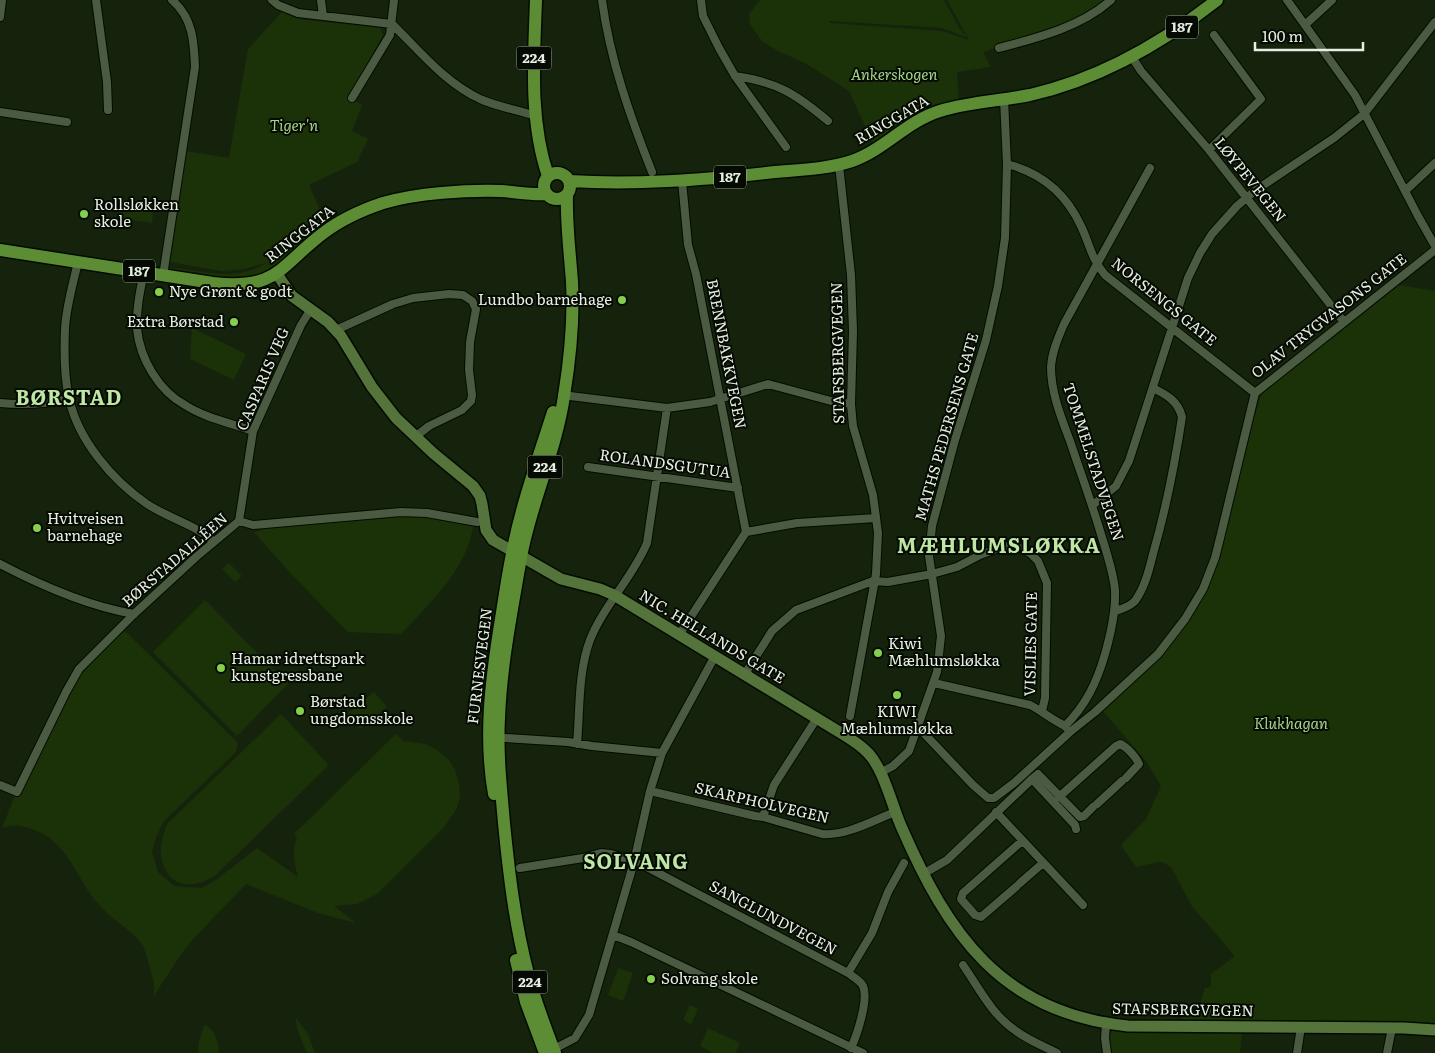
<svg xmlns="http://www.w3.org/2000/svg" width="1435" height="1053" viewBox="0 0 1435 1053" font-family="Literata,serif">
  <rect width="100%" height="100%" fill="#15230d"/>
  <path fill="#1b3208" d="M 762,0 L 944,0 L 960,29 L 968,38 L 942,28 L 830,21 L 829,23 L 942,31 L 969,40 L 947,0 L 1108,0 C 1076,27 1023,39 983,52 L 991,67 L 957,72 L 959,103 L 874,146 L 849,91 L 805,63 L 778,51 L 762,41 L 750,24 L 749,14 L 759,1 Z
    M 282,12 L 298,19 L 380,28 L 383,35 L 349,97 L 362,105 L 352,131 L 368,139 L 357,162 L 309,185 L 325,221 L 325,226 L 291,256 L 284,258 L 274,271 L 237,282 L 170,270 L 169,268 L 172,268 C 205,270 235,283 266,263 L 244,269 L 222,271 L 170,262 L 186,151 L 229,158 L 248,49 Z
    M 120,199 L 154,204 L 152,223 L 118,218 Z
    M 1399,285 L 1435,291 L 1435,1027 L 1185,1021 L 1180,1015 L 1181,1012 L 1185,1009 L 1189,1015 L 1203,1007 L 1201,1000 L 1205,988 L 1211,987 L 1211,974 L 1235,956 L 1191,905 L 1172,868 L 1163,862 L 1158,862 L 1136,867 L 1121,845 L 1146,819 L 1161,786 L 1146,761 L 1126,738 L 1103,711 L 1158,659 L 1194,613 L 1205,592 L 1218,559 L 1257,407 L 1262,393 Z
    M 192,328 L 246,354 L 234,380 L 190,359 Z
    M 396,516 L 430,517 L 473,526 C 468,568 429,604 401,634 L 348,632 L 292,575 L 254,532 L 272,527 Z
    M 229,563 L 242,576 L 235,582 L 222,569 Z
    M 205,600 L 288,684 L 237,736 L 153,652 Z
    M 124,630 L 238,743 L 236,752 L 164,821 L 156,837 L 152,852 L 158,872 L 174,886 L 202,888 L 216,880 L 257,848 L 298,877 C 294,861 292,853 297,837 L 294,834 L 396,734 L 403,741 L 426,744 L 437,750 L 449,760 L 455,770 L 459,784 L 460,798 L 456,810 L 444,827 L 377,894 L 357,904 L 334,906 L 356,923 L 318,913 L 246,884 L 195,937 L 182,953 L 153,997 C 156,986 153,979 150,968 C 148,961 146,952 143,946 C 132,929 114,922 101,907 C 75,880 71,842 32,829 C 21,825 14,824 2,828 L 14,798 L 81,673 Z
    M 374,692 L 387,707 L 360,729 L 347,714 Z
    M 281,714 L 329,765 L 216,875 C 173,903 148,863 168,823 Z
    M 618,968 L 633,973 L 623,1001 L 608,995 Z
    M 690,1005 L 698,1009 L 691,1024 L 683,1020 Z
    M 295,1017 L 308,1034 L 315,1053 L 307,1053 L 298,1031 Z
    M 205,1025 C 216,1030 218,1042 219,1053 L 198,1053 L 199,1041 L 204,1026 Z
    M 708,1028 L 740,1043 L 735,1053 L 714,1053 L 700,1046 Z
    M 1115,1028 L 1242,1032 L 1240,1053 L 1111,1053 L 1109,1035 Z"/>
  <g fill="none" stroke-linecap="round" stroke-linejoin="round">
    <g stroke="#030c00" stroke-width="10">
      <path id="minor" d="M 96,0 L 107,82 L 108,110
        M 272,0 L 278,5 L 298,13 L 392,24
        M 321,0 L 323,16
        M 602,0 C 610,60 630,116 652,172
        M 701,0 L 703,16 L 719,48 L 735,76 L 786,147
        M 1287,0 L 1355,95 L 1418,216 L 1435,246
        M 0,17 L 2,0
        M 392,24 C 420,51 444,82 480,99 C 498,107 518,110 536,116
        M 1306,24 L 1332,0
        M 999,48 C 1037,38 1081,27 1111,0
        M 1132,57 L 1141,71 L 1209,150 L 1344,322
        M 735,76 C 777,82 796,94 828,121
        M 352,98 L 390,35 L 394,0
        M 0,112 L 67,122
        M 1209,150 L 1261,99 L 1214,35
        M 1007,164 C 1042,173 1066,193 1081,226 C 1090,245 1091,258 1105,275 L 1255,393
        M 839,165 L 851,275 L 853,331 L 851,404 L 853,426 L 873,495 L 878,533 L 876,574 L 850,716
        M 682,181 L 688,245 L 696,274 L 746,532
        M 1405,191 L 1435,163
        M 78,262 C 73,284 66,307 65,329 C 64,352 64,376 69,398 C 78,440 112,480 147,504 C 168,518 194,524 213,541
        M 144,272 C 140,291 136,310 137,329 C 140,359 159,391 185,405 C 205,418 231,423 253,431
        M 163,276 L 195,67 C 194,42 193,18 172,0
        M 336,330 L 393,304 L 413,298 L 449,294 L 463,295 L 472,301 L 476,309 L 470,342 L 469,370 L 472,395 L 471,401 L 462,410 L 429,426 L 415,437
        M 562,395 L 667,408 L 710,402 L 768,384 L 831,401 L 851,404
        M 0,403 C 24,405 45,404 69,399
        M 588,467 L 738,488
        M 1093,505 L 1116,486 L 1129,461 L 1188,278 L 1200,253 L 1212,234 L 1237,206 L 1256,190 L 1334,138 L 1364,114 L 1435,22
        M 239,521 L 253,525 L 401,512 L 427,513 L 477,522
        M 239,521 L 253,431 L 301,325 L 311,309
        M 0,564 C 42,586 87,606 134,614
        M 1115,611 C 1123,609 1129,607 1135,601 C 1145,587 1149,570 1153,554 C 1166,509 1175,463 1182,417 C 1178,401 1167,395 1153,388
        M 679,635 L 746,532 L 797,523 L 876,518
        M 745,674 L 772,631 L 796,610 L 873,581 L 888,582 L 932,574 L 957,567 L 980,555 L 1001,547 L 1008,546 L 1023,549 L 1030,553 L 1038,561 L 1047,583 L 1045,698 L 1042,711
        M 934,683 L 1030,705 C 1042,711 1052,720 1065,726 C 1086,705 1097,682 1105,654 C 1111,633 1116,612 1115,590 C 1113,570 1106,551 1100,531 C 1091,501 1080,471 1070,441 C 1061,417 1051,393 1051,367 C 1052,352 1058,338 1064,324 L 1150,168
        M 1065,726 L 1070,732 L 1095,712 L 1158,654 L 1185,619 L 1203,589 L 1215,558 L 1221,534 L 1255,393 L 1435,250
        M 918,727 L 973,785 L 988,798 L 994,798 L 1014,783 L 1070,732
        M 506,738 L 568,742 L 592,746 L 662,753
        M 577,744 C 580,710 578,672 590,640 C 604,605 633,577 647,543 L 667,408
        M 880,773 L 893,766 L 909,751 L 937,672 L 941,636 L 929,556 L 932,526 L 955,440 L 986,340 L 998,286 L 1005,238 L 1007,164 L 1004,99
        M 1032,779 L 1038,774 L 1080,817 L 1084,816 L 1093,807
        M 0,785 L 17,792 L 66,692 L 79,669 L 134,614 L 196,557 L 239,521
        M 650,791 L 755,816 L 763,817 L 822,834 C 846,836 872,821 895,812
        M 1059,797 L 1116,746 L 1120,744 C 1127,747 1136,757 1139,764 L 1126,778
        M 1097,804 L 1122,781
        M 996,812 L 1083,905
        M 763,817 L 774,785 L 817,718
        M 520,868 L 583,858 L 601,853 L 611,854 L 641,864 L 848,973 C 853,977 860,980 863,986 C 869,999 857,1035 851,1048
        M 923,874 L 947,860 L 1032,779 L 1075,825 L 1076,829
        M 1020,883 L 1043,863
        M 1017,886 L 981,917 L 975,915 L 961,899 L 963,893 L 1022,841
        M 613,935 L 631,942 L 863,1053
        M 963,965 C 979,988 992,1015 1016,1031 C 1028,1040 1043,1046 1057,1053
        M 848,973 L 872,933 L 888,892 L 904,863
        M 1106,1024 L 1105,1038 L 1107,1053
        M 552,1050 L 575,1038 L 589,1015 L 634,862 L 650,791 L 662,753 L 715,656
        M 1297,1053 L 1301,1027
        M 1387,1053 L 1392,1028"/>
    </g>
    <g stroke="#030c00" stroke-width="14">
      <path id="secondary" d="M 277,274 L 292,296 L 328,322 L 341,336 L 372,387 L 396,418 L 433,453 L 473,486 L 480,496 L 482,504 L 486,530 L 493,540 L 561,579 L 600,589 L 614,595 L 841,733 C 851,739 861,745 869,754 C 884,771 892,805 901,826 C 948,934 1001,1013 1128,1026 L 1404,1028 L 1435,1030"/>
    </g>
    <g stroke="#030c00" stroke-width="15">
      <path id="primary" d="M 536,0 C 534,58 529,120 548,176
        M544 186a13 13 0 1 1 26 0a13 13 0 1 1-26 0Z
        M 569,181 C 635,185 700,180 766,173 C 794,170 825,170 852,161 C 884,150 907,121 940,111 C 969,102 1000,101 1030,95 C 1100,79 1161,44 1217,0
        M 0,250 L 213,283 C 277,290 278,268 322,234 C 340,220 362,210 383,203 C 417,193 466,190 501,191 C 516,192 531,195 547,194
        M 494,794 C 484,737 491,682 500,625 C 504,601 507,578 512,554 C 521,506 538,459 553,412
        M 516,960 L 526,1002 L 545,1053
        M 555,1053 C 545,1027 535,1001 528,974 C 515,925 509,874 504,823 C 501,788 497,753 499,718 C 501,664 512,610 521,557 C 531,502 556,451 564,396 C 570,359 574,320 572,282 C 570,253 566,225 567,195"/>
    </g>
    <use href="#minor" stroke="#4b5b42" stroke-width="8"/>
    <use href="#secondary" stroke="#54743c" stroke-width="11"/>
    <use href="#primary" stroke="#5c8d35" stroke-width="12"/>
  </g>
  <g fill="#85cf4c" stroke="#050a03" stroke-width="2">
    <circle cx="84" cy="214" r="5"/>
    <circle cx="159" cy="292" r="5"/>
    <circle cx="622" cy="300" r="5"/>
    <circle cx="234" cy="322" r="5"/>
    <circle cx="37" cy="528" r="5"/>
    <circle cx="878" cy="653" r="5"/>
    <circle cx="221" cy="668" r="5"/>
    <circle cx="897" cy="695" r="5"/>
    <circle cx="300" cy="711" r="5"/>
    <circle cx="651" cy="979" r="5"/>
  </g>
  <g text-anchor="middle" stroke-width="4" stroke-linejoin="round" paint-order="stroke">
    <g fill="#050a03" stroke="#a2aa9e" stroke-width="1">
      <rect x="1166" y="15.5" width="32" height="23" rx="4"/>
      <rect x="516.5" y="46.5" width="35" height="23" rx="4"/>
      <rect x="714" y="165.5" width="32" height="23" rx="4"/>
      <rect x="123" y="259.5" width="32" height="23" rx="4"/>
      <rect x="527.5" y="455.5" width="35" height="23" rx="4"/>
      <rect x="512.5" y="970.5" width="35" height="23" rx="4"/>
    </g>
    <g font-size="14" font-weight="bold" fill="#e6efe1">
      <text x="1182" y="32">187</text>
      <text x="534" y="63">224</text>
      <text x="730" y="182">187</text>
      <text x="139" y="276">187</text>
      <text x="545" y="472">224</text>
      <text x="530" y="987">224</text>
    </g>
    <g font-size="15" font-style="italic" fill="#a5d587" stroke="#050a03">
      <text x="894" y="80">Ankerskogen</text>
      <text x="294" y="131">Tiger'n</text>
      <text x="1291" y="729">Klukhagan</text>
    </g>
    <g font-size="15" fill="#e6efe1" stroke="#050a03">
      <text transform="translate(892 120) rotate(-30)" y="5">RINGGATA</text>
      <text transform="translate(1250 180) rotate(51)" y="5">LØYPEVEGEN</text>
      <text transform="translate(300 234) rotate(-38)" y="5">RINGGATA</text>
      <text transform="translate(1164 302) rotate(39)" y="5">NORSENGS GATE</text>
      <text transform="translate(1329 316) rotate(-38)" y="5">OLAV TRYGVASONS GATE</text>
      <text transform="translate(838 353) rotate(-91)" y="5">STAFSBERGVEGEN</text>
      <text transform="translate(726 354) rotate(79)" y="5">BRENNBAKKVEGEN</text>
      <text transform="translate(263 379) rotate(-67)" y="5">CASPARIS VEG</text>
      <text transform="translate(947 427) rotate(-74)" y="5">MATHS PEDERSENS GATE</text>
      <text transform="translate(1093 462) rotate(72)" y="5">TOMMELSTADVEGEN</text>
      <text transform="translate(665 464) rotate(8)" y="5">ROLANDSGUTUA</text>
      <text transform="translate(175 560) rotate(-41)" y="5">BØRSTADALLÉEN</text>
      <text transform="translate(712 637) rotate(31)" y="5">NIC. HELLANDS GATE</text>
      <text transform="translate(1031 644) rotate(-89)" y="5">VISLIES GATE</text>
      <text transform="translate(480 666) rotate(-83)" y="5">FURNESVEGEN</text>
      <text transform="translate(762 803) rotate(13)" y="5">SKARPHOLVEGEN</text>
      <text transform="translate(773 918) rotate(28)" y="5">SANGLUNDVEGEN</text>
      <text transform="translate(1183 1010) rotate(1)" y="5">STAFSBERGVEGEN</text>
    </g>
    <g font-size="15" fill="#e6efe1" stroke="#050a03" text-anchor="start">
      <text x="94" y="210">Rollsløkken<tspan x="94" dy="17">skole</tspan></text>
      <text x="169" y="297">Nye Grønt &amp; godt</text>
      <text x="612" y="305" text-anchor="end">Lundbo barnehage</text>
      <text x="224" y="327" text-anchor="end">Extra Børstad</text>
      <text x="47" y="524">Hvitveisen<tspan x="47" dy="17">barnehage</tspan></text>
      <text x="888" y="649">Kiwi<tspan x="888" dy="17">Mæhlumsløkka</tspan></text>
      <text x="231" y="664">Hamar idrettspark<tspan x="231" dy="17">kunstgressbane</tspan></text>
      <text x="310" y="707">Børstad<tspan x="310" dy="17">ungdomsskole</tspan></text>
      <text x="897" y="717" text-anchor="middle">KIWI<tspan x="897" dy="17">Mæhlumsløkka</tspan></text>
      <text x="661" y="984">Solvang skole</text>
    </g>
    <g font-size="20" font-weight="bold" letter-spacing="1" fill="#bde7a3" stroke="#050a03">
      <text x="69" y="405">BØRSTAD</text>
      <text x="999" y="553">MÆHLUMSLØKKA</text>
      <text x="636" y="869">SOLVANG</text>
    </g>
  </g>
  <path d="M1255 42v8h108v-8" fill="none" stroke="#e6efe1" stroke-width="2.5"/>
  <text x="1262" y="42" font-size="15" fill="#e6efe1" stroke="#050a03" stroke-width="4" paint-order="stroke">100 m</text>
</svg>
